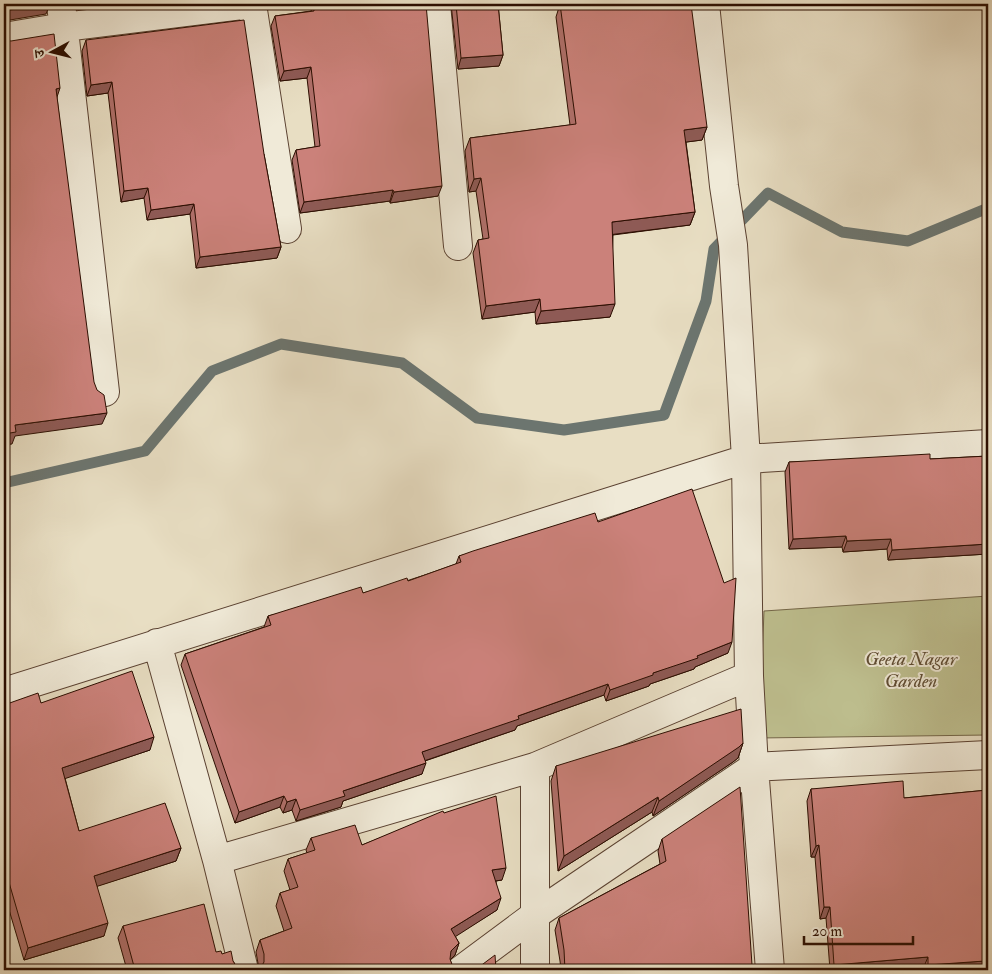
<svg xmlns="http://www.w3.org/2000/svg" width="992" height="974" viewBox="0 0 992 974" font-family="'IM FELL Double Pica','Noto Serif Devanagari',serif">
  <rect width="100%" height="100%" fill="#e8dec3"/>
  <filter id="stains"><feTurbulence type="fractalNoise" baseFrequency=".004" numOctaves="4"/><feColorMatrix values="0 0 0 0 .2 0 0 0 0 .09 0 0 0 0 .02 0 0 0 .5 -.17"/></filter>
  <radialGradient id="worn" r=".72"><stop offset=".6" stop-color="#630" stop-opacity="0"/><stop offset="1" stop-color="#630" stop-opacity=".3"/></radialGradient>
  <path fill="#bebf8f" stroke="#746648" d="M 988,596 L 988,735 L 759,738 L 764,611 Z"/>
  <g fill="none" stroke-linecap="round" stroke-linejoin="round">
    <path stroke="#6c756f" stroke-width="11" d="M 4,483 L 145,451 L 212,371 L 281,344 L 402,363 L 477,418 L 564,430 L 664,415 L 706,301 L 714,249 L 768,193 L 842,232 L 908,241 L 988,208"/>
    <g stroke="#5a4131" stroke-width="30">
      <path id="minor" d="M 61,4 L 105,392
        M 252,4 L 287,229
        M 436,4 L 458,246
        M 705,4 L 724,186 L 733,245 L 746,459 L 749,676 L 754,767 L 770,970
        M 4,37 L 64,27 L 250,4
        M 157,643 L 217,860 L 244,970
        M 4,692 L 746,459 L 988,444
        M 217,860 L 535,767 L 749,676
        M 461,970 L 535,915 L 754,767 L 988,755
        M 535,970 L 535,767"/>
    </g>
    <use href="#minor" stroke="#f0ead8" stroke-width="28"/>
  </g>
  <path fill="#af6f69" stroke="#2b0d00" d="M 451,4 L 498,4 L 503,55 L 499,66 L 458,69 Z
    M 560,4 L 707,127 L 702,140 L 686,142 L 695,212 L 690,225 L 613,235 L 610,317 L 536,324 L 535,312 L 482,319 L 473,253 L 478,240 L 483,239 L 476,191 L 469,192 L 465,151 L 470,138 L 570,125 L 556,17 Z
    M 314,5 L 438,196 L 390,203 L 390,201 L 300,213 L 292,160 L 296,150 L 315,147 L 307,78 L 280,81 L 271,26 L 275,16 L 311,11 Z
    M 86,40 L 264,154 L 281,247 L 277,258 L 196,268 L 190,214 L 147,220 L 144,198 L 121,202 L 108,93 L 87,96 L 82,51 Z
    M 988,456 L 988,554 L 888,560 L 887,549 L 843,552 L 842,547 L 789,549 L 785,472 L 789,462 L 930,459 Z
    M 598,522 L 728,653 L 695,667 L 694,669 L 650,684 L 649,686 L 606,701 L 604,695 L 517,726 L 515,730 L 425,761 L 422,774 L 343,801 L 341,807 L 296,821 L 292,810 L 283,813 L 280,807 L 235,823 L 181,665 L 185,654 L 264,627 L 268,616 L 363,593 L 408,581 L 456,564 L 459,556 Z
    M 41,703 L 150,750 L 65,778 L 79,831 L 181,848 L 176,861 L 97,886 L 104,936 L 24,960 L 4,893 L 4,705 Z
    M 743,743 L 738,758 L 733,762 L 653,816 L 652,812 L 558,871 L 551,781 L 556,766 Z
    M 811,789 L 904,798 L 988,790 L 988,970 L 923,970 L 923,969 L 906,970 L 830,970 L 826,918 L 820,919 L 815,857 L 811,857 L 807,801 Z
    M 444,813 L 502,880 L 496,881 L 497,910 L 455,936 L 459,943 L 455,955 L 450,960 L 453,967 L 259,969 L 256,952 L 260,940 L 284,931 L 276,906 L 280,893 L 290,890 L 284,871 L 288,859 L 307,853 L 306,850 L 311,838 L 362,845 Z
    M 662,839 L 750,970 L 561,970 L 560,961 L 555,930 L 559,918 L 660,864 L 658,851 Z
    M 123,926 L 222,954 L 233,961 L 238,969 L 240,970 L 127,970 L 118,938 Z"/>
  <path fill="#8e5a55" stroke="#2b0d00" d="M 45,4 L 50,4 L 46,14 L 4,21 L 4,11 L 6,10 Z
    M 503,55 L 499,66 L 458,69 L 461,58 Z
    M 311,67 L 307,78 L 280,81 L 284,71 Z
    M 112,82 L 108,93 L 87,96 L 91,85 Z
    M 60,88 L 56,100 L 56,89 Z
    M 707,127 L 702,140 L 679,143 L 684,130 Z
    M 481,178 L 476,191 L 469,192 L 474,179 Z
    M 442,186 L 438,196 L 390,203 L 394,192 Z
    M 148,188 L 144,198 L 121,202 L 124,191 Z
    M 393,190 L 390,201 L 300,213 L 304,202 Z
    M 194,204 L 190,214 L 147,220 L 151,210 Z
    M 695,212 L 690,225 L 608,235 L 612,222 Z
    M 281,247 L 277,258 L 196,268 L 200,257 Z
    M 540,299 L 535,312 L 482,319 L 486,306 Z
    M 615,304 L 610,317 L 536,324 L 541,311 Z
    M 107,413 L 102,424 L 15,436 L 12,444 L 4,445 L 4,434 L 15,425 Z
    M 846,536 L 842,547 L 789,549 L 793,539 Z
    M 891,539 L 887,549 L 843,552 L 847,541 Z
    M 988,544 L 988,554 L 888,560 L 892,550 Z
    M 732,642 L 728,653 L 695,667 L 694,669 L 650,684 L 649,686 L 606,701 L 610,690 Z
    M 608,684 L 604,695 L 517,726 L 515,730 L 418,763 L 422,752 L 518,716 Z
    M 154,737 L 150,750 L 58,781 L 62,768 Z
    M 743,743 L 738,758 L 733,762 L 653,816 L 659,801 Z
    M 426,763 L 422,774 L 343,801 L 341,807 L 296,821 L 300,810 L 343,791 Z
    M 284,796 L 280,807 L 235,823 L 239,812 Z
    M 658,797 L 652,812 L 558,871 L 564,856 Z
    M 296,799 L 292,810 L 283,813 L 287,802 Z
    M 819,845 L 815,857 L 811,857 L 816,846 Z
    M 181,848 L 176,861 L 89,889 L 94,876 Z
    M 506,868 L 502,880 L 488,882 L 492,870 Z
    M 501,898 L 497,910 L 447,942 L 451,929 Z
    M 824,907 L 830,907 L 826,918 L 820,919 Z
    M 108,923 L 104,936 L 24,960 L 28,948 Z
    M 459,943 L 455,955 L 447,963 L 451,951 Z
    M 928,957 L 923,969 L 906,970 L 832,970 L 834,965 Z
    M 985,961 L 981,970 L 926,970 L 928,965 Z
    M 988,963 L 988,970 L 982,970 L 985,964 Z
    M 752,965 L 750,970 L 650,970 L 652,966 Z"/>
  <path fill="#cb817a" stroke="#2b0d00" d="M 4,4 L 45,4 L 4,11 Z
    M 320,4 L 426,4 L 442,186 L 394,192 L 393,190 L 304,202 L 296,150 L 320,146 L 311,67 L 284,71 L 275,16 L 314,11 L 314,5 Z
    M 456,4 L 498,4 L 503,55 L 461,58 Z
    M 560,4 L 691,4 L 707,127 L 684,130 L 695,212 L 612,222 L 615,304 L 541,311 L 540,299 L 486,306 L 478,240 L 489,238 L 481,178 L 474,179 L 470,138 L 576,124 Z
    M 244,20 L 264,154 L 281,247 L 200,257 L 194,204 L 151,210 L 148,188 L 124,191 L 112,82 L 91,85 L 86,40 Z
    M 54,34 L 60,88 L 56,89 L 94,382 L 97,390 L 104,395 L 107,413 L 15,425 L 16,432 L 4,434 L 4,40 L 11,41 Z
    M 930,454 L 930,459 L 988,456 L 988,544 L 892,550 L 891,539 L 847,541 L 846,536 L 793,539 L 789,462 Z
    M 692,489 L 724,583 L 736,578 L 732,642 L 697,656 L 698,658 L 653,673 L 653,675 L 610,690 L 608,684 L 518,716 L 519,719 L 422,752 L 426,763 L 343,791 L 345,796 L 300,810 L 296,799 L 287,802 L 284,796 L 239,812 L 185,654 L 271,625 L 268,616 L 361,587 L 363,593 L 407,578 L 408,581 L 461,562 L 459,556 L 473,551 L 595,513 L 598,522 Z
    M 132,671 L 154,737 L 62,768 L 79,831 L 165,803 L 181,848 L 94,876 L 108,923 L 28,948 L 4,865 L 4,705 L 38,693 L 41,703 Z
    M 741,709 L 743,743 L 739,747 L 659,801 L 658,797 L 564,856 L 556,766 Z
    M 903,781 L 904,798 L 988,790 L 988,963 L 985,964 L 985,961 L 928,965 L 928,957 L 834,965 L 830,907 L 824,907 L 819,845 L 816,846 L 811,789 Z
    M 740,787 L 752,965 L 652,966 L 652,970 L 565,970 L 564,950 L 559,918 L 666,861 L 662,839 Z
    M 496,796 L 506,868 L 492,870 L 501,898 L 451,929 L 459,943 L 451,951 L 450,959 L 453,967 L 457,970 L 257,970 L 260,969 L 264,962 L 264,954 L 260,940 L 292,928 L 280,893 L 298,887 L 288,859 L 315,850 L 311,838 L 355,825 L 362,845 L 443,811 L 444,813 Z
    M 204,904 L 216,952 L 221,951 L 222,954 L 231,951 L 233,961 L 238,969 L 240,970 L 135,970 L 123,926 Z
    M 495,955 L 496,970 L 475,970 Z"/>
  <g text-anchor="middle" stroke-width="4" stroke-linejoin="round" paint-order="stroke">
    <g font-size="19" font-style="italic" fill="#5e4b32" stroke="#f0ead8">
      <text x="911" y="665">Geeta Nagar<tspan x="911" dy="22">Garden</tspan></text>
    </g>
  </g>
  <rect width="992" height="974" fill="none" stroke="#e8dec3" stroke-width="20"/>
  <rect x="5" y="5" width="982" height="964" fill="none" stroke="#2b0d00" stroke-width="2.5"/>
  <rect x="10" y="10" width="972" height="954" fill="none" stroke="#2b0d00"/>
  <g transform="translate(52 52) rotate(263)" stroke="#f0ead8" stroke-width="4" paint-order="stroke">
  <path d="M0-4L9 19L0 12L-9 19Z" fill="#2b0d00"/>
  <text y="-8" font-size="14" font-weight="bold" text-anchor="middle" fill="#2b0d00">उ</text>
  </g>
  <path d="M804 936v8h109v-8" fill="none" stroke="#2b0d00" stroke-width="2.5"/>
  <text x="812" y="936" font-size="15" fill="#2b0d00" stroke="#f0ead8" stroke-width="4" paint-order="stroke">20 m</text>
  <rect width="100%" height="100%" filter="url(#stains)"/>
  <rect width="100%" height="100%" fill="url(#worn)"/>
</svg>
